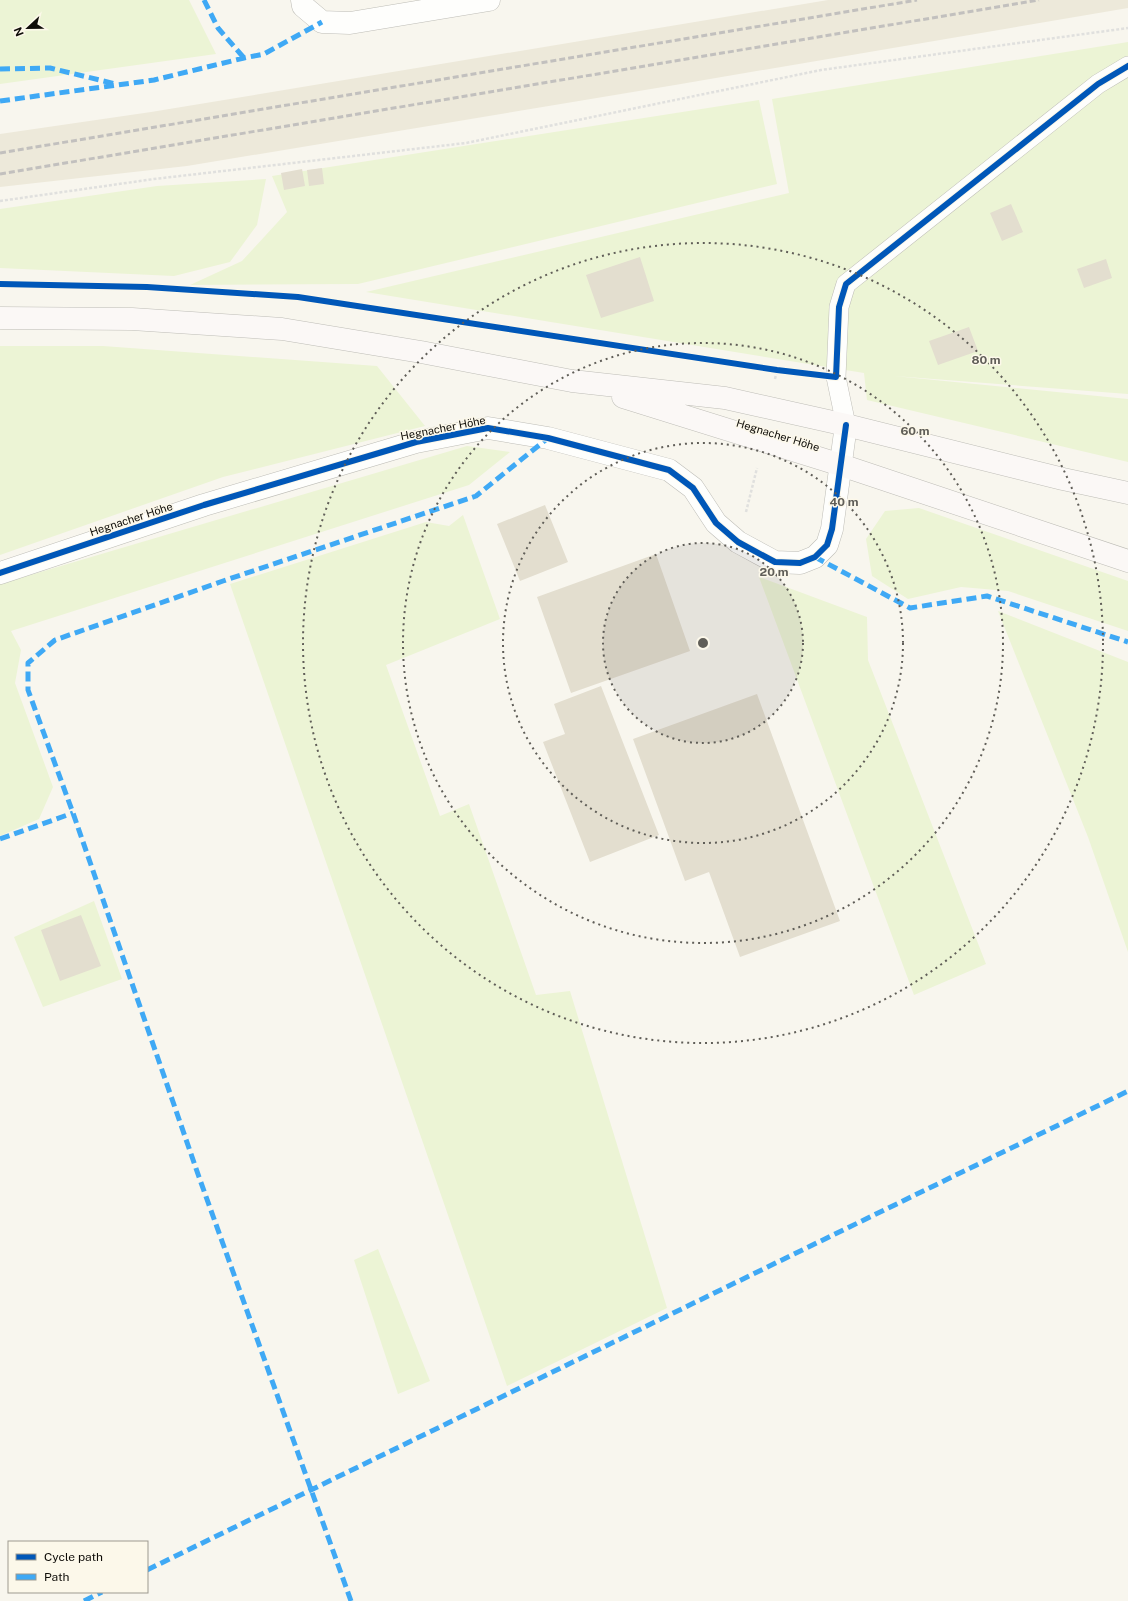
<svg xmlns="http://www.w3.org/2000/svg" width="1128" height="1601" viewBox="0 0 1128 1601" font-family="'Public Sans',sans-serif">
  <rect width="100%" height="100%" fill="#f8f6ee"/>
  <path fill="#ede9da" d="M 828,0 L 1128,0 L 1128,8 L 675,85 L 187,166 L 0,187 L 0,134 L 151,112 Z"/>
  <path fill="#ecf4d5" d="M 0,0 L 189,0 L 216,54 L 0,84 Z
    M 1128,42 L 1128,394 L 894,376 L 1128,399 L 1128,462 L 867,400 L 864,373 L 366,292 L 789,193 L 772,99 Z
    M 759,100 L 777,184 L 358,284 L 190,285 L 242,261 L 287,212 L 272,176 Z
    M 266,179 L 257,225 L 230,262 L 174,276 L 0,268 L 0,209 L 157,186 Z
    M 0,346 L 103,346 L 377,366 L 425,426 L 223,477 L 0,555 Z
    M 467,446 L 510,452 L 469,485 L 11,631 L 21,650 L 15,683 L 53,787 L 39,819 L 0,836 L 0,584 Z
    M 919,508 L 1128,581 L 1128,631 L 1008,591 L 961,587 L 908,599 L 872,576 L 866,539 L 885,511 Z
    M 463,515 L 500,619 L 386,665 L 440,816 L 469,804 L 536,995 L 570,991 L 667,1308 L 507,1386 L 230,584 L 426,522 L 449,526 Z
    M 759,577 L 867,617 L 868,660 L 986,964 L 914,995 Z
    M 998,611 L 1128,662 L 1128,952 L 1088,837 Z
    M 94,901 L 122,979 L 43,1007 L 14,937 Z
    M 378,1249 L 430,1381 L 398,1394 L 354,1260 Z"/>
  <path fill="#e3decf" d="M 322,168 L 324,184 L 309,186 L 307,170 Z
    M 302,169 L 305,186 L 284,190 L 281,173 Z
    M 1011,204 L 1023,232 L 1002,241 L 990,213 Z
    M 640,257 L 654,301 L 601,318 L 586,275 Z
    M 1106,259 L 1112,278 L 1084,288 L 1077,269 Z
    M 969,327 L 978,351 L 938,365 L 929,341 Z
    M 545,505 L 568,562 L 520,581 L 497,524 Z
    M 656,554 L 690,651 L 571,693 L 537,597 Z
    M 601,686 L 659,835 L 590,862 L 543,742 L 565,734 L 554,704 Z
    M 757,694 L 840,921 L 740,957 L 709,872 L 685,881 L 633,739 Z
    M 81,915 L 101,966 L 60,981 L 41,930 Z"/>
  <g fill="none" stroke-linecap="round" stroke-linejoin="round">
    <g stroke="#bebdb7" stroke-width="20">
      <path id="lane" d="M 846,425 L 836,377 L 839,307 L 846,284 L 1098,84 L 1128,66"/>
    </g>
    <g stroke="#bebdb7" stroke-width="23">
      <path id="street" d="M 302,0 L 303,6 L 322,22 L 350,23 L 489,0
        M 0,573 L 204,505 L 416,442 L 488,428 L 548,438 L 669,470 L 693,488 L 716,523 L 738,542 L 775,562 L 800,563 L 815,557 L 827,545 L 832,529 L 846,425"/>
    </g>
    <g stroke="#bebdb7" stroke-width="23">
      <path id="secondary" d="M 0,318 L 132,319 L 282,329 L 421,352 L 572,381 L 725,398 L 846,425 L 1063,479 L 1128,493
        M 623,397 L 841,465 L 1128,561"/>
    </g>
    <path stroke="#e0e0de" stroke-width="2.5" stroke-dasharray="3 2" stroke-linecap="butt" d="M 0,201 L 154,179 L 466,143 L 821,70 L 1128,28
      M 775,379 L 777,370
      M 746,512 L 757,468"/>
    <use href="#lane" stroke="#fefefc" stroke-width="19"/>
    <use href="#street" stroke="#fefefc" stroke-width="22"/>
    <use href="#secondary" stroke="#fbf8f6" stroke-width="22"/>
    <path stroke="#c2c0be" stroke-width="3" stroke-dasharray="6 3" stroke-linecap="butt" d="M 0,153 L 917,0
      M 0,174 L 1039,0"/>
    <path stroke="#3fa9f5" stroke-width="5" stroke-dasharray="10 5" stroke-linecap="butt" d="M 204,0 L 218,28 L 244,58
      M 0,69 L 50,68 L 116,84
      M 0,101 L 154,80 L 244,58 L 264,54 L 322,22
      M 815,557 L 910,608 L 987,596 L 1128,642
      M 0,839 L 73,813
      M 147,1570 L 1128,1091
      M 84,1601 L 102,1592
      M 351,1601 L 199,1177 L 73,813 L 28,690 L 28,663 L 55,640 L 223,581 L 476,496 L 548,438"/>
    <g stroke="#fcf8ea" stroke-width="8">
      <path id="cycleway" d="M 0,284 L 147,287 L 298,297 L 777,370 L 836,377 L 839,307 L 846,284 L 1098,84 L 1128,66
        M 0,573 L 204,505 L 416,442 L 488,428 L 548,438 L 669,470 L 693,488 L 716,523 L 738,542 L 775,562 L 800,563 L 815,557 L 827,545 L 832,529 L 846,425"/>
    </g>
    <use href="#cycleway" stroke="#0057b8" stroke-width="6"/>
  </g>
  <circle cx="703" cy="643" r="100" fill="#605e58" fill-opacity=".12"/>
  <g fill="none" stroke="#605e58" stroke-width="2" stroke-dasharray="2 4">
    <circle cx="703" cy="643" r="100"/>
    <circle cx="703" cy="643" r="200"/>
    <circle cx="703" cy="643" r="300"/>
    <circle cx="703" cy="643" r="400"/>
  </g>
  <g text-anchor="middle" stroke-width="3" stroke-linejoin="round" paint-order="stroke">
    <g font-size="11" fill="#0e0c08" stroke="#fcf8ea">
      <text transform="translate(443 428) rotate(-11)" y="4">Hegnacher Höhe</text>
      <text transform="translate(778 435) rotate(17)" y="4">Hegnacher Höhe</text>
      <text transform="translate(131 519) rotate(-18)" y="4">Hegnacher Höhe</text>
    </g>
  </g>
  <circle cx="703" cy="643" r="6" fill="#605e58" stroke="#fcf8ea" stroke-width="2"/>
  <g font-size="12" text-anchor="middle" font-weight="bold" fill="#605e58" stroke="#fcf8ea" stroke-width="3" stroke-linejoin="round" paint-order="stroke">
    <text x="986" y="364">80 m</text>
    <text x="915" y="435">60 m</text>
    <text x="844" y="506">40 m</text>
    <text x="774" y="576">20 m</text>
  </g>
  <rect x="8" y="1541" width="140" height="52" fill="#fcf8ea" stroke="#9d9a90"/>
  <rect x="16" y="1554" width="20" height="6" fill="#0057b8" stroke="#9d9a90"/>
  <text x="44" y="1561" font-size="12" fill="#0e0c08">Cycle path</text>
  <rect x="16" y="1574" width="20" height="6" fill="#3fa9f5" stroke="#9d9a90"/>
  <text x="44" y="1581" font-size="12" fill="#0e0c08">Path</text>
  <g transform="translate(28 28) rotate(248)" stroke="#fcf8ea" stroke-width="3" paint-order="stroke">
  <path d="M0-3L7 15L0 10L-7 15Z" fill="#0e0c08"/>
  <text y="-6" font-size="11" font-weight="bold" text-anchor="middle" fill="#0e0c08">N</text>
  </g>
</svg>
